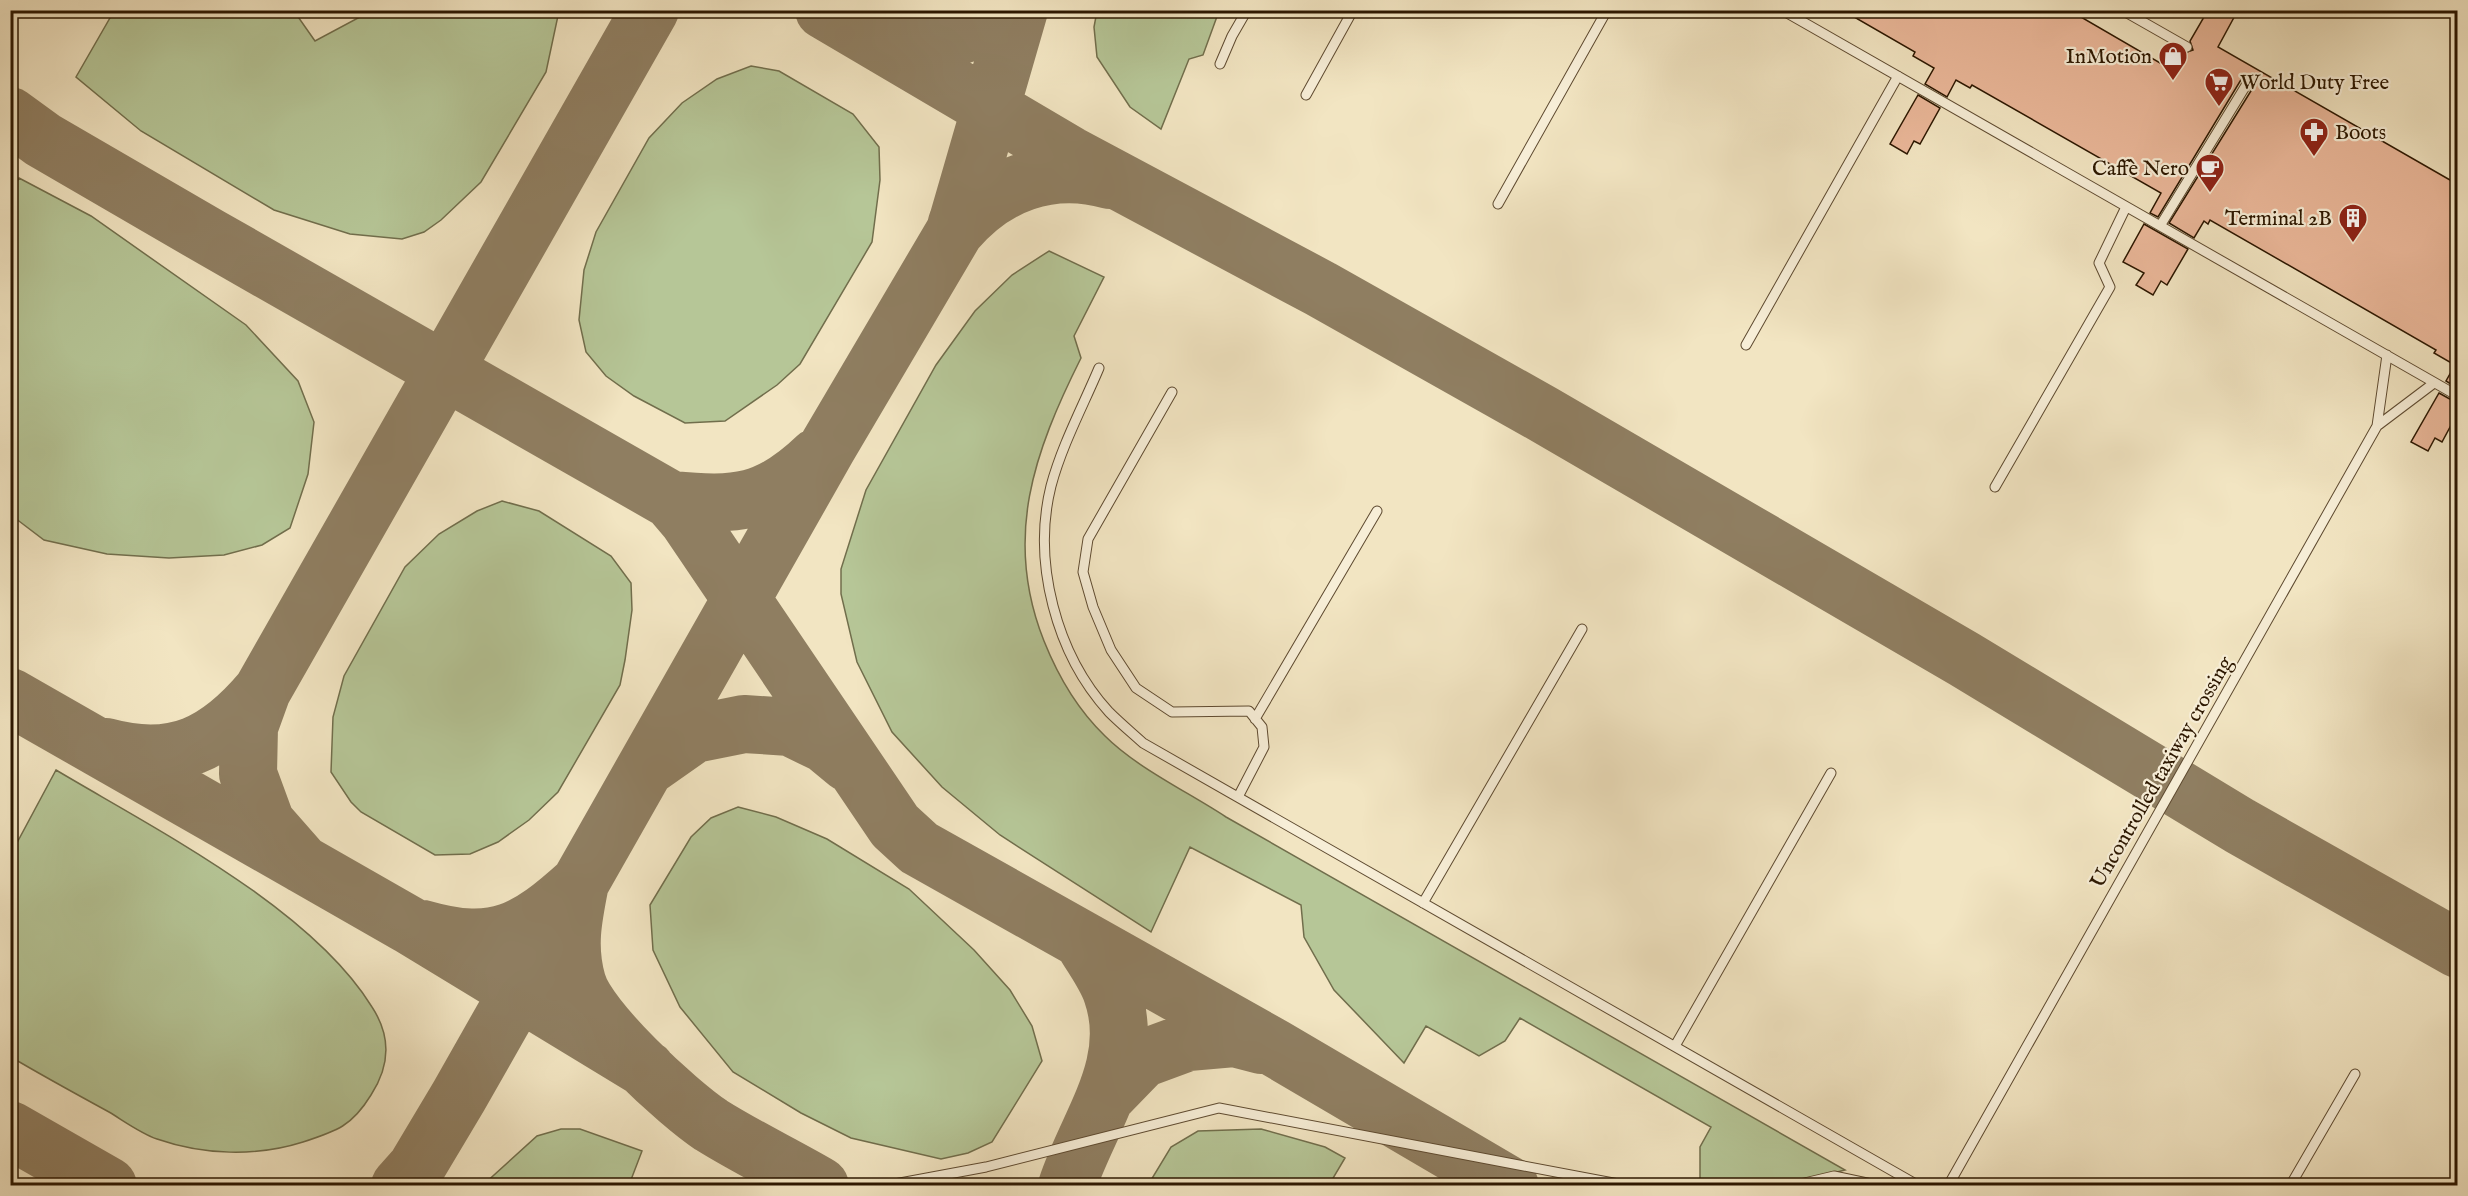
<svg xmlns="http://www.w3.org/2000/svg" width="2468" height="1196" viewBox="0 0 2468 1196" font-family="'IM FELL English',serif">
  <rect width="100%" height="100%" fill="#f2e5c2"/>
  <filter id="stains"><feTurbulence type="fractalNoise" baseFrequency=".00333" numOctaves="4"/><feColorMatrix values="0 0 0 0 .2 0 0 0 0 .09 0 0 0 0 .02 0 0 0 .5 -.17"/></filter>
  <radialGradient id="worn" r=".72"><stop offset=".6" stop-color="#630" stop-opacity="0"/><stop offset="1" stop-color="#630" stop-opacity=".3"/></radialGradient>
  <path fill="#b6c697" stroke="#716e4c" stroke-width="1.5" d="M 114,11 L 294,11 L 315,41 L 371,11 L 559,11 L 546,72 L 481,182 L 441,220 L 424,232 L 402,239 L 350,234 L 274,210 L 141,131 L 76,77 Z
    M 1097,11 L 1219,11 L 1203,55 L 1189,59 L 1161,129 L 1130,107 L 1097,57 L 1094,27 Z
    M 751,66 L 779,71 L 853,114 L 879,147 L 880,180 L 872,242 L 800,364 L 777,385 L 725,421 L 685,423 L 634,396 L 606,376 L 586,352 L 579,320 L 584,270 L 596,232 L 649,138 L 682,103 L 717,79 Z
    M 19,178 L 91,216 L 246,325 L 298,381 L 314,422 L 308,474 L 290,528 L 262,545 L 224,555 L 169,558 L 107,554 L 44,540 L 11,515 L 10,193 Z
    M 1049,251 L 1104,277 L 1074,336 L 1081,358 C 1034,452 1003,538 1044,641 C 1058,676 1078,710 1105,736 C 1137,768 1188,792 1226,817 L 1845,1170 L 1786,1185 L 1721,1185 L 1718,1179 L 1700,1183 L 1700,1147 L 1711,1127 L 1520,1018 L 1505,1041 L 1479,1056 L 1426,1026 L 1404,1063 L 1334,990 L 1304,937 L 1301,905 L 1190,847 L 1151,932 L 1000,835 L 942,787 L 892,732 L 857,662 L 841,594 L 841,569 L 866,490 L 936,365 L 975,311 L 1012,275 Z
    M 502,501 L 539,511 L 611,556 L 631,583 L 632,610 L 625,660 L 620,685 L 558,792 L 529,820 L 498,842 L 470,854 L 435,855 L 361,812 L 351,802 L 331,772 L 333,717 L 344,676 L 405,567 L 439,534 L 477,511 Z
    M 56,770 C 155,829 311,908 372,1007 C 391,1036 390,1066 371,1095 C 352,1126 337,1131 303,1142 C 256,1157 203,1155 157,1139 C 140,1133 124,1121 109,1112 C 76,1094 43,1076 11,1057 L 11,854 Z
    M 738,807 L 776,817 L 827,839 L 909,889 L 974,950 L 1010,990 L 1032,1026 L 1042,1061 L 992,1142 L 968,1153 L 941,1159 L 851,1138 L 801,1113 L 733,1072 L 680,1007 L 653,950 L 650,905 L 691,837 L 711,818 Z
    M 561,1129 L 580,1129 L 642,1151 L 629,1185 L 483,1185 L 537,1136 Z
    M 1261,1129 L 1325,1147 L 1345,1158 L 1329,1185 L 1148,1185 L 1171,1147 L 1198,1131 Z"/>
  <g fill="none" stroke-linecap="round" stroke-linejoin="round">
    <path stroke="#8f7e61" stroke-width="58" d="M 824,10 L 1070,155 L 1321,289 L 1543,414 L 1964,659 L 2240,826 L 2458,949
      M 872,36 C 917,49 969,42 1005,10
      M 10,116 L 43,140 L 210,237 L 671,500 L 688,520 L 895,826 L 919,848 L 1275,1048 L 1510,1186
      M 957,223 L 955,231 C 995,184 1050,163 1110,180
      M 671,500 C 737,506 768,504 817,457
      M 10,697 L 409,925 L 646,1069
      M 106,747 C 175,766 218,743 262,691
      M 647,767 L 694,734 L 744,724 L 790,727 L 825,744 L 848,763
      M 302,864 L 266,823 L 248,774 L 249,727 L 262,691 L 650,10
      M 423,929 C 496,950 527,931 580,883 C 573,918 567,947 577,982 C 587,1020 678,1103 711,1125 C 746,1147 784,1165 820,1186
      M 1109,1093 L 1142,1059 L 1188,1042 L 1234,1038 L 1261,1045
      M 10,1130 L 108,1186
      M 400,1186 L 416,1168 L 459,1096 L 827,448 L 955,231 L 1019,10
      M 1067,1186 C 1088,1122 1137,1064 1112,993 C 1106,975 1092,957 1083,941"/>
  </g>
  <path fill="#eab799" stroke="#2c1700" stroke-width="1.5" d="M 1842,10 L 2069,10 L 2160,63 L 2162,59 L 2176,67 L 2184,53 L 2193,50 L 2190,41 L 2208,10 L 2238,10 L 2218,47 L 2457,184 L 2457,388 L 2446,381 L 2455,365 L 2434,353 L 2436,350 L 2210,220 L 2208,224 L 2204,221 L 2194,238 L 2169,223 L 2254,86 L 2252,77 L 2242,78 L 2158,217 L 2150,213 L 2161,193 L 1972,85 L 1970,88 L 1956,80 L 1947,97 L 1925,84 L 1934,68 L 1913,56 L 1915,52 Z
    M 1918,95 L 1940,108 L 1920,144 L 1914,141 L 1907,154 L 1890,144 Z
    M 2144,224 L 2188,249 L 2167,285 L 2161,281 L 2153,295 L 2136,285 L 2144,273 L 2123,262 Z
    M 2439,393 L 2457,403 L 2457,414 L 2442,442 L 2435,438 L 2428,451 L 2411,442 Z"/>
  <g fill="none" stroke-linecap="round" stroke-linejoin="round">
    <g stroke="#5e4a30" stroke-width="11">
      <path id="lane" d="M 1782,10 L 2458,396
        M 2122,10 L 2187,47
        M 1220,64 L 1232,36 L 1247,10
        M 1306,95 L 1353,10
        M 1498,204 L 1607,10
        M 2160,226 L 2248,82
        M 1746,345 L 1898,76
        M 2387,355 L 2377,426 L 2434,383
        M 1099,368 C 1083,406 1062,445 1051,486 C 1032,562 1056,654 1109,712 C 1120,723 1132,733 1143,743 L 1919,1186
        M 1172,392 L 1088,539 L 1083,572 L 1093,607 L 1111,650 L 1136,688 L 1172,712 L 1249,711 L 1262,727 L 1264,747 L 1238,797
        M 1995,487 L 2110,287 L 2099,263 L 2126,207
        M 1255,719 L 1377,511
        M 1423,903 L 1582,629
        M 1675,1046 L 1831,773
        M 884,1186 L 986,1167 L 1219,1108 L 1629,1186
        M 1792,1186 L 1834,1176 L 1881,1186
        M 1948,1186 L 2377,426
        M 2290,1186 L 2355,1074"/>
    </g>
    <use href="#lane" stroke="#f7eed7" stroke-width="9"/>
  </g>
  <defs>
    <g id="shop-pin" transform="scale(1.5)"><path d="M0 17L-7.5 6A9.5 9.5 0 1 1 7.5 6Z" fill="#8f2418" stroke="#f7eed7"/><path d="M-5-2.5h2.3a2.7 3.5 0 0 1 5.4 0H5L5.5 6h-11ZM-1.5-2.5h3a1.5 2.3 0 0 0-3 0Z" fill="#fff"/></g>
    <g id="supermarket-pin" transform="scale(1.5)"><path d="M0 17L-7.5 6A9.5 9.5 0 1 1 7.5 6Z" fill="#8f2418" stroke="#f7eed7"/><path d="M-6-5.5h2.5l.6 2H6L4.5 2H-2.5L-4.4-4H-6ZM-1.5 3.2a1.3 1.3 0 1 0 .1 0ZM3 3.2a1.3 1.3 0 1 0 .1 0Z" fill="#fff"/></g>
    <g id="pharmacy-pin" transform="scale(1.5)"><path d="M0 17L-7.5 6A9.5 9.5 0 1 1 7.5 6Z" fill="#8f2418" stroke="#f7eed7"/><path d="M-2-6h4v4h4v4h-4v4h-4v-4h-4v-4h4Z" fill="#fff"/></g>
    <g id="cafe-pin" transform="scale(1.5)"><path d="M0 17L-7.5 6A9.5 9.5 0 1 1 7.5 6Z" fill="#8f2418" stroke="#f7eed7"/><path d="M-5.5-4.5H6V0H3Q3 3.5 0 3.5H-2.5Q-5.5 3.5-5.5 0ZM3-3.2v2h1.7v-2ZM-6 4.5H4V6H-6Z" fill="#fff"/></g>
    <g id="building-pin" transform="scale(1.5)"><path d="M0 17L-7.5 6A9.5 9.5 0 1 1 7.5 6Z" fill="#8f2418" stroke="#f7eed7"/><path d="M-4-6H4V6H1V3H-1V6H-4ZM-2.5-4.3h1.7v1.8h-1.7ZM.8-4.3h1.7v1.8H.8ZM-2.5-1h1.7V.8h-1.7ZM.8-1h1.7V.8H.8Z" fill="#fff"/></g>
  </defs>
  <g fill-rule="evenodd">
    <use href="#shop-pin" x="2173" y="56"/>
    <use href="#supermarket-pin" x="2219" y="82"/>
    <use href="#pharmacy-pin" x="2314" y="132"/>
    <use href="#cafe-pin" x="2210" y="168"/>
    <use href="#building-pin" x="2353" y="218"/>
  </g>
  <g text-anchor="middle" stroke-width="4.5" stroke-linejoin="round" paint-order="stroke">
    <g font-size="21" fill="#2c1700" stroke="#f7eed7" text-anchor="end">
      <text x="2152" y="63">InMotion</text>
      <text x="2240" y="89" text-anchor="start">World Duty Free</text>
      <text x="2335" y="139" text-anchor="start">Boots</text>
      <text x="2189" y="175">Caffè Nero</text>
      <text x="2332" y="225">Terminal 2B</text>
    </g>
    <g font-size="21" fill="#2c1700" stroke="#f7eed7">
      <text transform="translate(2161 772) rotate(-60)" y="7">Uncontrolled taxiway crossing</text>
    </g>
  </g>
  <rect width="2468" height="1196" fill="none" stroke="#f2e5c2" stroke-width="36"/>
  <rect x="12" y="12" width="2444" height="1172" fill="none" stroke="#2c1700" stroke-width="3"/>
  <rect x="18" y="18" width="2432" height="1160" fill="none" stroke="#2c1700" stroke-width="1.5"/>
  <rect width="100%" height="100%" filter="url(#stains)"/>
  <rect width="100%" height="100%" fill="url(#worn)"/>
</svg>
